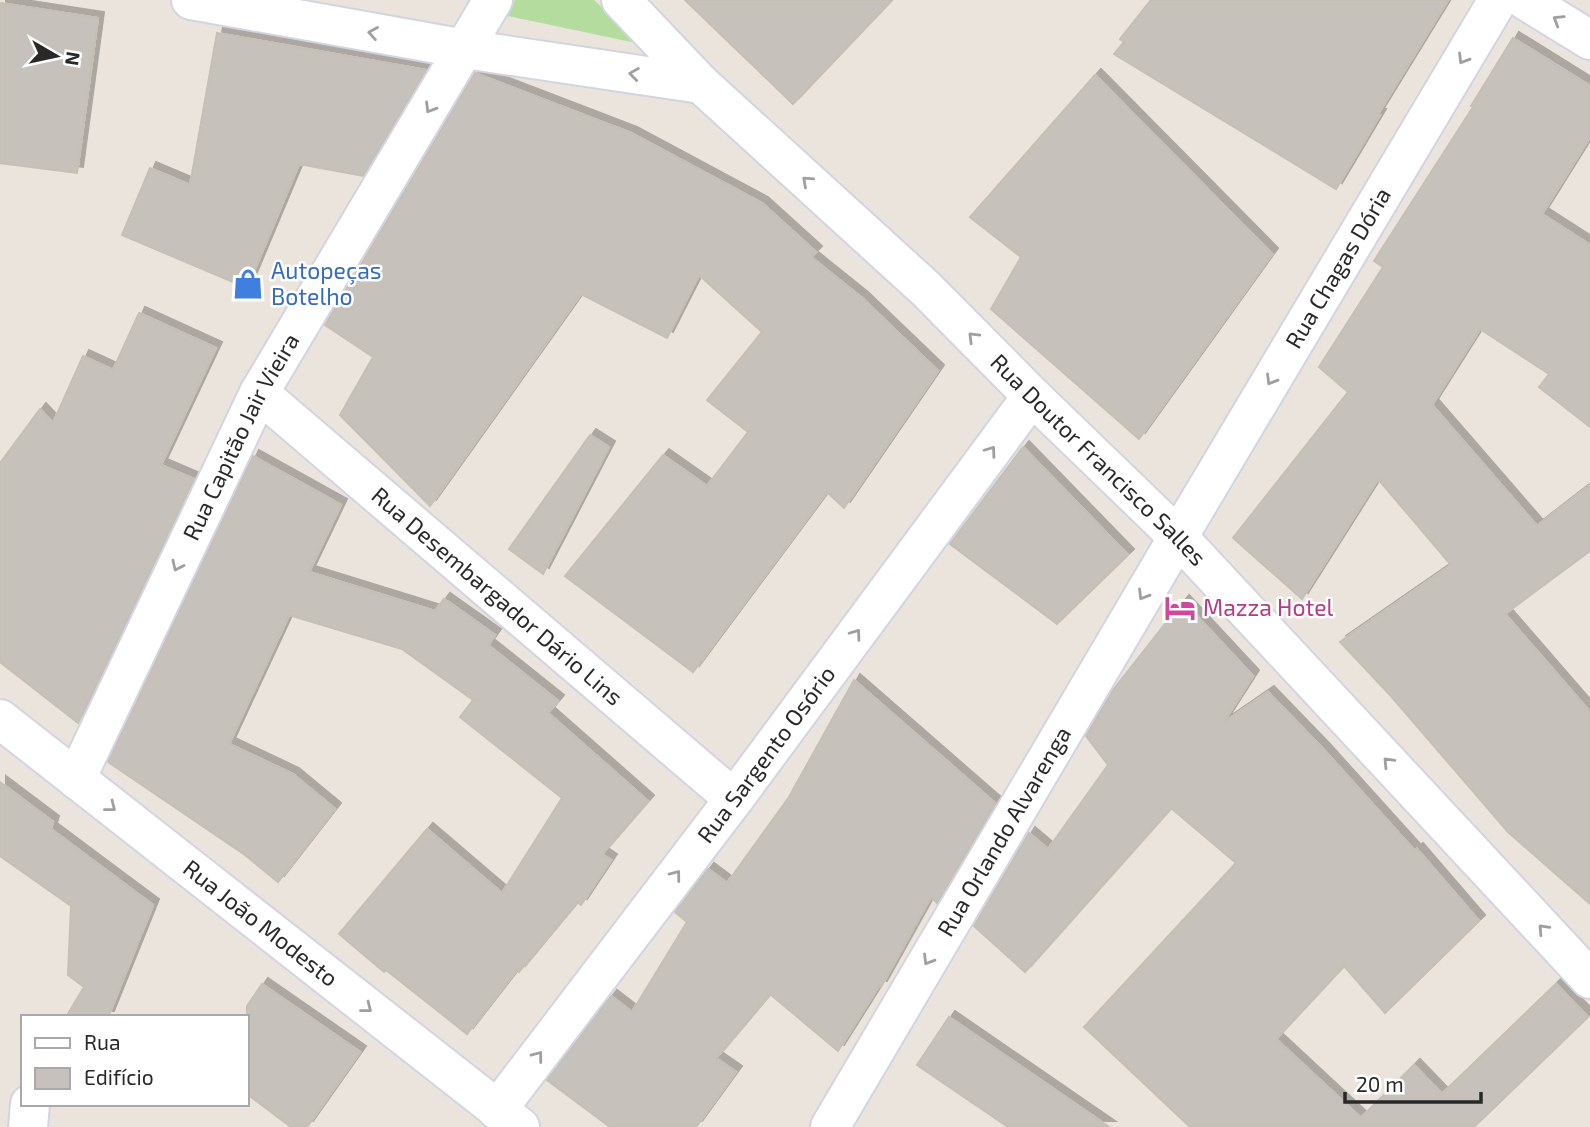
<svg xmlns="http://www.w3.org/2000/svg" width="1590" height="1127" viewBox="0 0 1590 1127" font-family="'Exo 2',sans-serif">
  <defs>
    <filter id="shadow"><feDropShadow dx="6" dy="-6" stdDeviation="0" flood-color="#0004"/></filter>
  </defs>
  <rect width="100%" height="100%" fill="#eae4dc"/>
  <path fill="#b4dc9e" d="M 515,0 L 594,0 L 641,44 L 508,16 Z"/>
  <path fill="#c6c2bb" stroke="#c5bfb6" stroke-width="2" filter="url(#shadow)" d="M 685,0 L 892,0 L 793,104 Z
    M 1151,0 L 1448,0 L 1378,114 L 1380,115 L 1336,189 L 1114,54 L 1124,42 L 1120,39 Z
    M 0,3 L 98,18 L 77,173 L 0,163 Z
    M 217,33 L 426,70 L 363,176 L 299,164 L 247,288 L 122,235 L 150,168 L 190,185 Z
    M 1513,38 L 1590,86 L 1590,137 L 1542,214 L 1590,245 L 1590,427 L 1539,387 L 1549,374 L 1480,329 L 1432,405 L 1537,526 L 1590,485 L 1590,551 L 1505,614 L 1590,712 L 1590,904 L 1508,832 L 1390,695 L 1340,642 L 1451,565 L 1378,479 L 1302,599 L 1233,538 L 1348,392 L 1319,367 L 1383,267 L 1374,261 L 1473,107 L 1471,106 Z
    M 475,73 L 631,133 L 762,203 L 816,252 L 811,257 L 862,298 L 938,371 L 844,508 L 827,492 L 693,672 L 565,576 L 663,455 L 707,486 L 748,432 L 707,400 L 762,332 L 699,275 L 667,338 L 581,294 L 430,506 L 340,415 L 373,357 L 325,325 Z
    M 1095,75 L 1272,254 L 1139,439 L 991,309 L 1021,257 L 970,217 Z
    M 139,313 L 216,348 L 161,465 L 194,479 L 78,723 L 0,662 L 0,463 L 40,409 L 53,423 L 83,356 L 113,370 Z
    M 590,435 L 609,447 L 543,574 L 509,549 Z
    M 1023,447 L 1128,555 L 1057,624 L 950,544 Z
    M 253,456 L 341,505 L 309,572 L 435,611 L 444,599 L 495,635 L 488,645 L 558,701 L 548,713 L 648,801 L 602,854 L 611,860 L 581,905 L 577,902 L 519,972 L 517,970 L 467,1034 L 386,970 L 384,972 L 339,934 L 427,829 L 502,893 L 562,798 L 460,717 L 473,700 L 402,649 L 289,615 L 229,744 L 293,774 L 335,809 L 278,882 L 245,855 L 108,762 Z
    M 1183,601 L 1253,676 L 1223,723 L 1268,692 L 1324,750 L 1415,851 L 1417,849 L 1479,921 L 1385,1013 L 1344,966 L 1276,1039 L 1361,1118 L 1414,1065 L 1442,1094 L 1556,984 L 1588,1017 L 1474,1127 L 1190,1127 L 1084,1027 L 1236,863 L 1171,808 L 1025,972 L 974,926 L 1029,833 L 1048,849 L 1108,765 L 1086,736 L 1113,690 Z
    M 854,680 L 995,803 L 937,903 L 931,897 L 881,987 L 879,986 L 838,1051 L 770,994 L 716,1058 L 736,1072 L 696,1127 L 610,1127 L 547,1080 L 611,996 L 632,1012 L 687,922 L 675,912 L 708,869 L 727,883 L 789,797 Z
    M 0,782 L 53,822 L 51,829 L 153,905 L 108,1017 L 66,1017 L 84,987 L 68,975 L 71,906 L 0,856 Z
    M 262,984 L 360,1052 L 307,1127 L 291,1127 L 247,1094 L 247,1006 Z
    M 949,1017 L 1109,1127 L 1008,1127 L 917,1065 Z"/>
  <g fill="none" stroke-linecap="round" stroke-linejoin="round">
    <g stroke="#d2d5e1" stroke-width="42">
      <g id="minor">
        <path id="s1" d="M 259,393 L 734,799"/>
        <path id="s2" d="M 497,1110 L 734,799 L 1032,396"/>
        <path d="M 28,1127 L 30,1104"/>
      </g>
    </g>
    <g stroke="#d2d5e1" stroke-width="42">
      <g id="tertiary">
        <path id="s3" d="M 76,779 L 259,393 L 493,0"/>
        <path id="s4" d="M 830,1127 L 1178,537 L 1498,0"/>
      </g>
    </g>
    <g stroke="#d2d5e1" stroke-width="42">
      <g id="secondary">
        <path d="M 191,0 L 465,49 L 701,84"/>
        <path id="s5" d="M 621,0 L 701,84 L 926,289 L 1032,396 L 1178,537 L 1590,979"/>
        <path d="M 1525,0 L 1590,40"/>
        <path id="s6" d="M 0,719 L 520,1127"/>
      </g>
    </g>
    <use href="#minor" stroke="#fff" stroke-width="38"/>
    <use href="#tertiary" stroke="#fff" stroke-width="38"/>
    <use href="#secondary" stroke="#fff" stroke-width="38"/>
  </g>
  <defs><path id="oneway-chevron" d="M-2-3.5L2.5 0L-2 3.5" fill="none" stroke-width="1.6" stroke-linecap="round" stroke-linejoin="round" transform="scale(1.75)"/></defs>
  <g stroke="#9f9f9f">
    <use href="#oneway-chevron" transform="translate(1558 20) rotate(-148)"/>
    <use href="#oneway-chevron" transform="translate(373 33) rotate(-170)"/>
    <use href="#oneway-chevron" transform="translate(1463 59) rotate(121)"/>
    <use href="#oneway-chevron" transform="translate(634 74) rotate(-172)"/>
    <use href="#oneway-chevron" transform="translate(430 108) rotate(121)"/>
    <use href="#oneway-chevron" transform="translate(807 181) rotate(-138)"/>
    <use href="#oneway-chevron" transform="translate(973 337) rotate(-135)"/>
    <use href="#oneway-chevron" transform="translate(1271 380) rotate(121)"/>
    <use href="#oneway-chevron" transform="translate(991 451) rotate(-54)"/>
    <use href="#oneway-chevron" transform="translate(177 566) rotate(115)"/>
    <use href="#oneway-chevron" transform="translate(1143 595) rotate(121)"/>
    <use href="#oneway-chevron" transform="translate(856 634) rotate(-54)"/>
    <use href="#oneway-chevron" transform="translate(1388 762) rotate(-133)"/>
    <use href="#oneway-chevron" transform="translate(111 807) rotate(38)"/>
    <use href="#oneway-chevron" transform="translate(676 875) rotate(-53)"/>
    <use href="#oneway-chevron" transform="translate(1543 929) rotate(-133)"/>
    <use href="#oneway-chevron" transform="translate(928 960) rotate(121)"/>
    <use href="#oneway-chevron" transform="translate(367 1008) rotate(38)"/>
    <use href="#oneway-chevron" transform="translate(538 1056) rotate(-53)"/>
  </g>
  <defs>
    <g id="shop-bare" transform="scale(2.415)"><path d="M-5-2.5h2.3a2.7 3.5 0 0 1 5.4 0H5L5.5 6h-11ZM-1.5-2.5h3a1.5 2.3 0 0 0-3 0Z" fill="#3f7fe0" stroke="#fff" stroke-width="2.5" paint-order="stroke"/></g>
    <g id="hotel-bare" transform="scale(2.415)"><path d="M-6-4.5h1.5V1H6V5H4.5V3h-9V5H-6ZM-4 0a1.8 1.8 0 1 1 3.6 0ZM.5 0V-2.5h3Q6-2.5 6 0Z" fill="#d1479c" stroke="#fff" stroke-width="2.5" paint-order="stroke"/></g>
  </defs>
  <g fill-rule="evenodd">
    <use href="#shop-bare" x="248" y="284"/>
    <use href="#hotel-bare" x="1180" y="608"/>
  </g>
  <g text-anchor="middle" stroke-width="5" stroke-linejoin="round" paint-order="stroke">
    <g font-size="23" fill="#292929" stroke="#fff">
      <text dy="8" stroke="none"><textPath href="#s4" startOffset="998">Rua Chagas Dória</textPath></text>
      <text dy="8" stroke="none"><textPath href="#s3" startOffset="380">Rua Capitão Jair Vieira</textPath></text>
      <text dy="8" stroke="none"><textPath href="#s5" startOffset="663">Rua Doutor Francisco Salles</textPath></text>
      <text dy="8" stroke="none"><textPath href="#s1" startOffset="313">Rua Desembargador Dário Lins</textPath></text>
      <text dy="8" stroke="none"><textPath href="#s2" startOffset="446">Rua Sargento Osório</textPath></text>
      <text dy="8" stroke="none"><textPath href="#s4" startOffset="343">Rua Orlando Alvarenga</textPath></text>
      <text dy="8" stroke="none"><textPath href="#s6" startOffset="331">Rua João Modesto</textPath></text>
    </g>
    <g font-size="23" fill="#366cbe" stroke="#fff" text-anchor="start">
      <text x="271" y="279">Autopeças<tspan x="271" dy="26">Botelho</tspan></text>
    </g>
    <g font-size="23" fill="#b23c85" stroke="#fff" text-anchor="start">
      <text x="1203" y="616">Mazza Hotel</text>
    </g>
  </g>
  <rect x="21" y="1015" width="228" height="91" fill="#ffffff" stroke="#a9a9a9" stroke-width="2"/>
  <rect x="35" y="1038" width="35" height="10" fill="#ffffff" stroke="#a9a9a9" stroke-width="2"/>
  <text x="84" y="1050" font-size="21" fill="#292929">Rua</text>
  <rect x="35" y="1068" width="35" height="21" fill="#c6c2bb" stroke="#a9a9a9" stroke-width="2"/>
  <text x="84" y="1085" font-size="21" fill="#292929">Edifício</text>
  <g transform="translate(56 56) rotate(99)" stroke="#ffffff" stroke-width="5" paint-order="stroke">
  <path d="M0-5L12 26L0 18L-12 26Z" fill="#292929"/>
  <text y="-10" font-size="19" font-weight="bold" text-anchor="middle" fill="#292929">N</text>
  </g>
  <path d="M1345 1092v10h136v-10" fill="none" stroke="#292929" stroke-width="3.5"/>
  <text x="1356" y="1092" font-size="21" fill="#292929" stroke="#ffffff" stroke-width="5" paint-order="stroke">20 m</text>
</svg>
